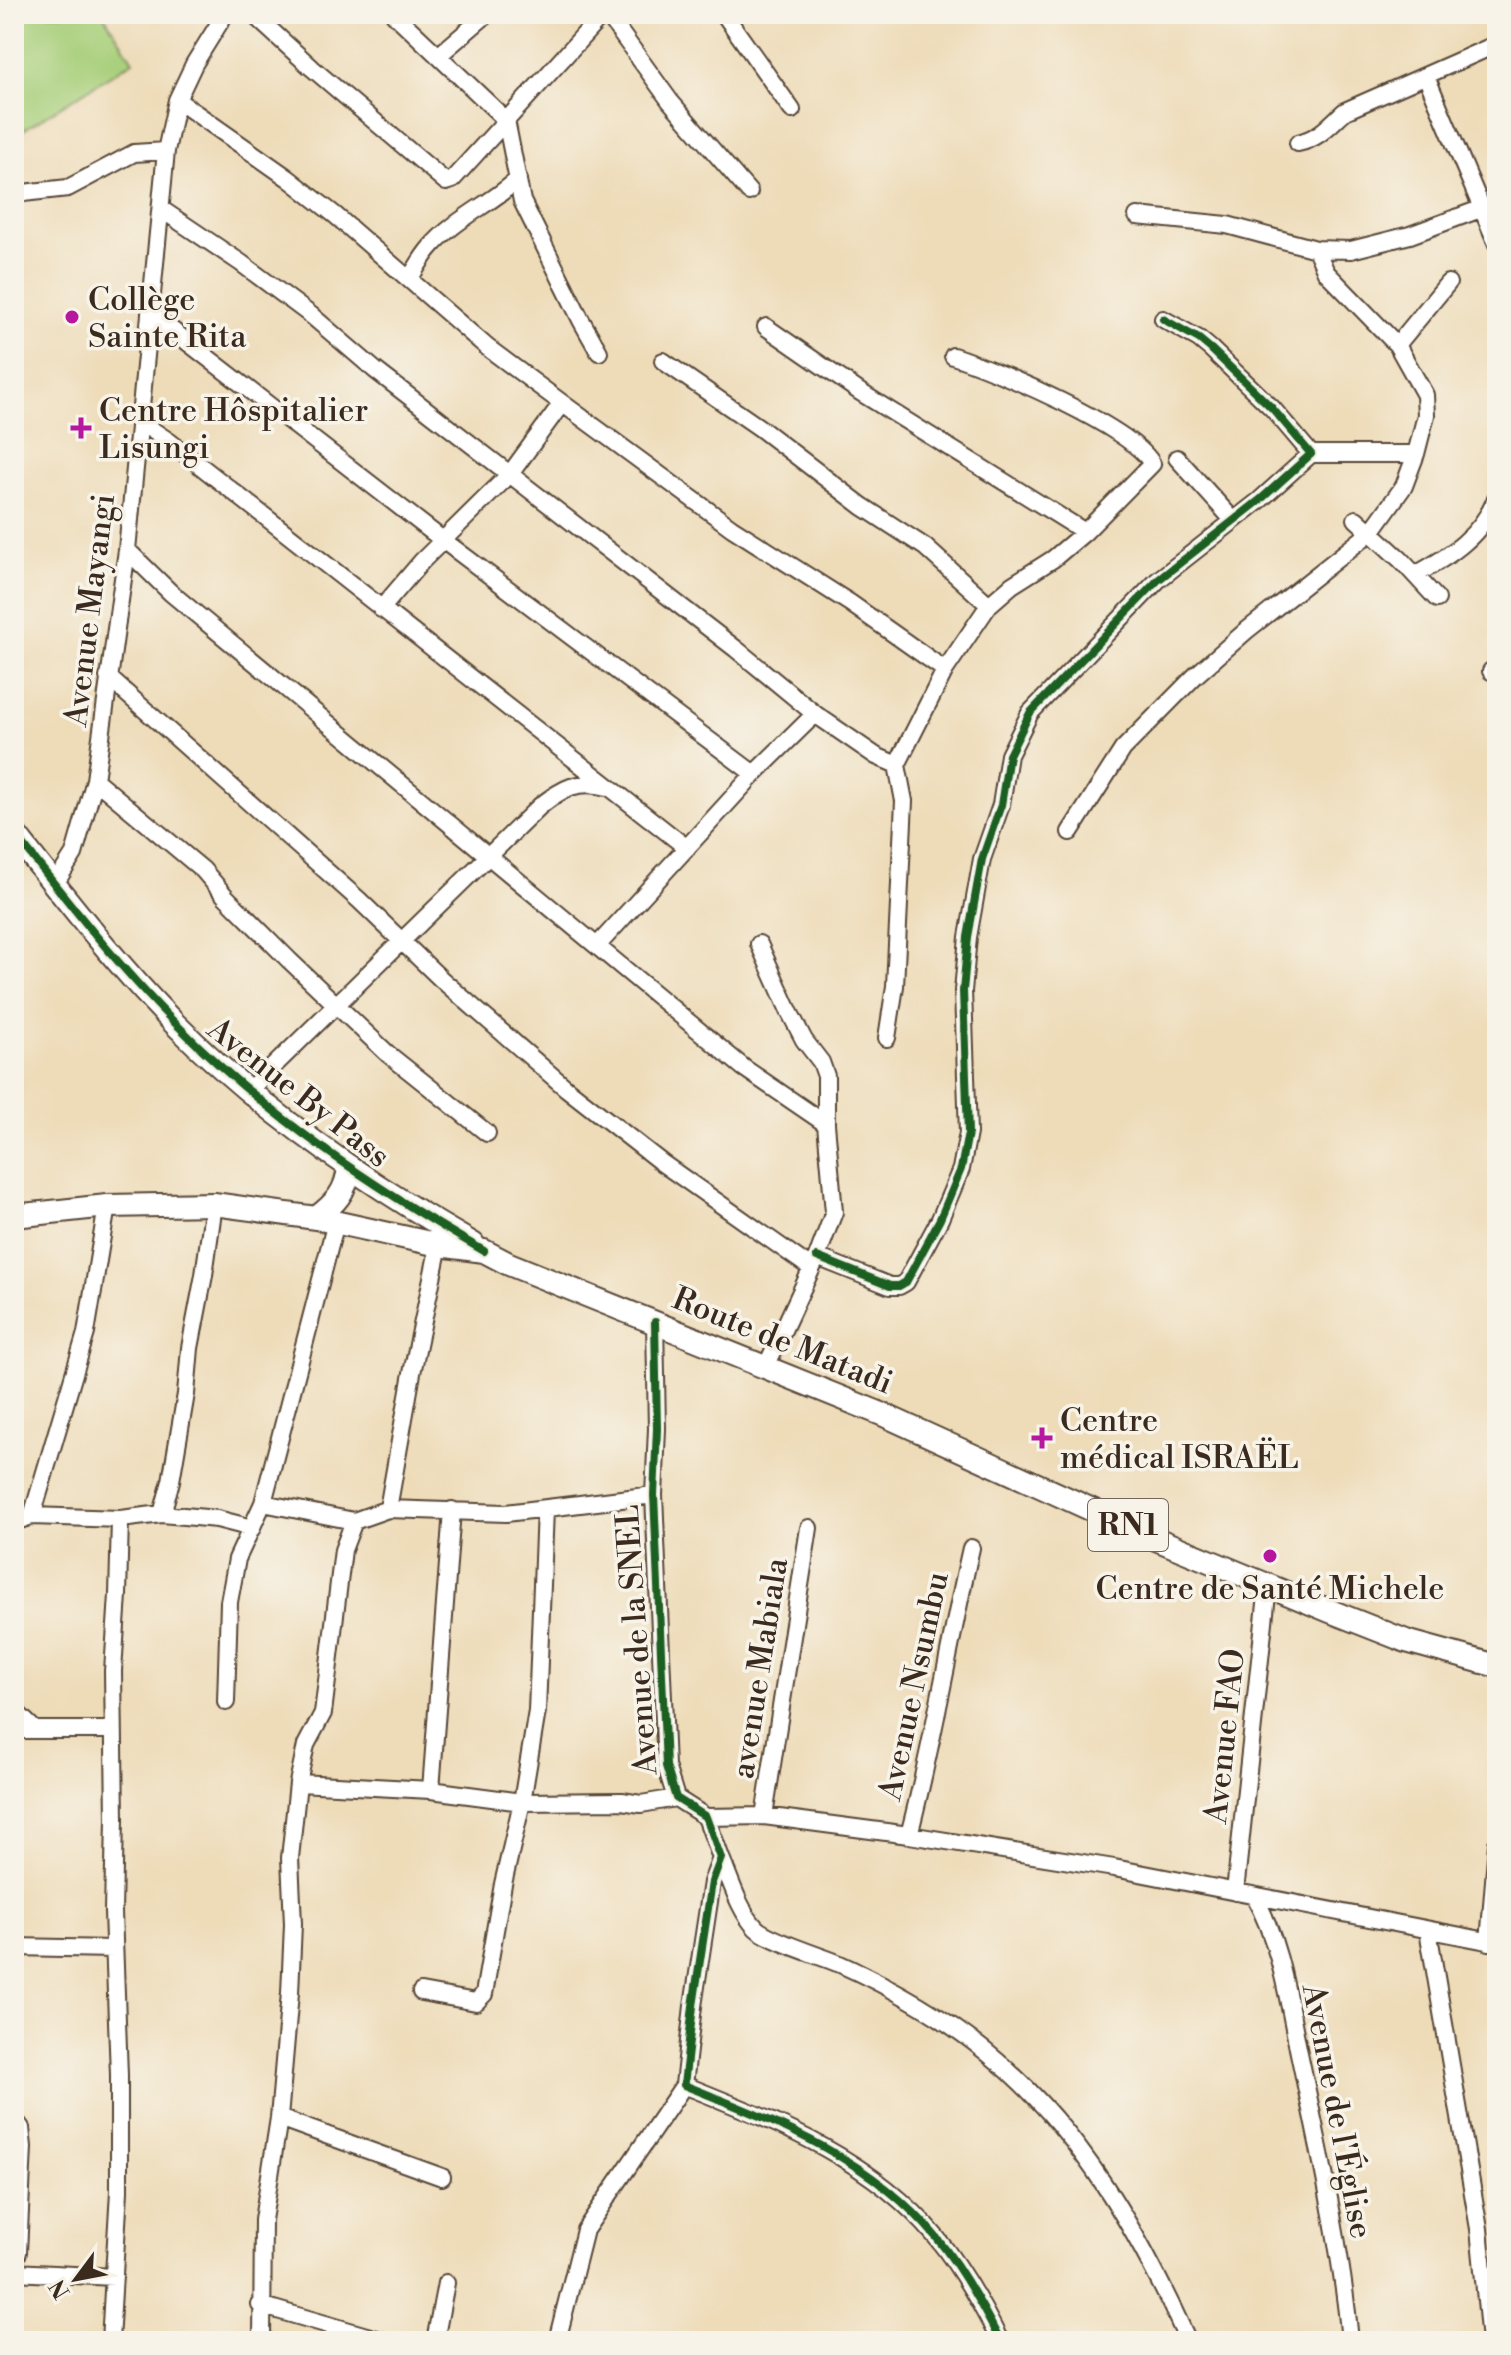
<svg xmlns="http://www.w3.org/2000/svg" width="1511" height="2355" viewBox="0 0 1511 2355" font-family="'Libre Bodoni',serif">
  <rect width="100%" height="100%" fill="#f7f3e8"/>
  <filter id="ink" filterUnits="userSpaceOnUse"><feTurbulence type="fractalNoise" baseFrequency=".0125" numOctaves="2"/><feDisplacementMap in="SourceGraphic" scale="16" xChannelSelector="R" yChannelSelector="G"/><feConvolveMatrix kernelMatrix="1 2 1 2 8 2 1 2 1" color-interpolation-filters="sRGB"/></filter>
  <filter id="wash" filterUnits="userSpaceOnUse"><feTurbulence type="fractalNoise" baseFrequency=".006" numOctaves="4" result="noise"/><feDisplacementMap in="SourceGraphic" scale="32" xChannelSelector="R" yChannelSelector="G"/><feGaussianBlur stdDeviation="1.8" result="paint"/><feColorMatrix in="noise" values="0 0 0 0 0 0 0 0 0 0 0 0 0 0 0 0 0 1.4 0 .05"/><feComposite in="paint" operator="in"/></filter>
  <g filter="url(#wash)">
    <rect width="100%" height="100%" fill="#eedcb9"/>
    <path fill="#a7cf7a" stroke="#717c4c" stroke-width="2" d="M 24,14 L 103,14 L 133,61 L 14,136 L 14,20 Z"/>
  </g>
  <g filter="url(#ink)">
    <g fill="none" stroke-linecap="round" stroke-linejoin="round">
      <g stroke="#564535" stroke-width="20">
        <path id="minor" d="M 253,14 L 312,68 L 446,182 L 452,180 L 603,14
          M 394,14 L 506,120 L 522,201 L 581,320 L 599,352
          M 607,14 L 670,101 L 749,192
          M 724,14 L 792,110
          M 438,56 L 487,14
          M 1426,76 L 1497,244
          M 177,100 L 288,178 L 335,215 L 488,348 L 562,403 L 732,528 L 850,603 L 945,670
          M 1298,143 C 1320,138 1329,125 1345,111 L 1497,44
          M 14,194 L 68,188 L 134,153 L 166,151
          M 161,209 L 241,263 L 312,316 L 375,370 L 736,649 L 815,714 L 876,756 L 897,765
          M 1137,216 L 1227,225 L 1316,249 L 1351,250 L 1410,235 L 1483,208
          M 409,279 C 416,269 422,257 430,248 C 454,219 491,204 518,179
          M 150,313 L 444,541 L 754,774
          M 766,327 L 860,392 L 1085,532
          M 1397,345 L 1448,283
          M 663,361 L 760,428 L 862,506 L 925,547 L 989,605
          M 140,422 L 170,442 L 687,848
          M 1311,454 L 1416,454
          M 1177,458 L 1233,520
          M 1356,519 L 1401,560 L 1437,599
          M 127,550 L 171,593 L 744,1068 L 826,1124
          M 1415,575 C 1450,556 1483,535 1497,496
          M 381,609 L 422,561 L 510,474 L 562,403
          M 1491,671 L 1497,669
          M 108,677 L 359,900 L 441,979 L 566,1088 L 662,1163 L 811,1268
          M 95,780 L 203,870 L 226,897 L 289,960 L 388,1054 L 487,1133
          M 1070,832 L 1123,749 L 1196,675 L 1246,631 L 1371,532 L 1404,486 L 1416,454 L 1426,415 L 1425,395 L 1397,345 L 1326,272 L 1316,249
          M 55,884 L 74,854 L 95,780 L 127,550 L 166,151 L 177,100 L 194,64 L 225,14
          M 759,944 L 790,1013 L 804,1040 L 821,1062 L 826,1076 L 826,1124 L 834,1212 L 817,1257 L 765,1369
          M 597,946 L 754,774 L 815,714
          M 887,1038 L 895,986 L 904,801 L 897,765 L 945,670 L 989,605 L 1012,585 L 1053,559 L 1085,532 L 1152,464 C 1134,428 994,369 953,356
          M 248,1091 L 540,806 C 563,788 578,779 608,787
          M 817,1257 L 890,1286 L 899,1286 L 906,1282 L 940,1219 L 961,1169 L 968,1133 L 963,991 L 968,937 L 982,859 L 1001,805 L 1009,755 L 1030,713 L 1158,580 L 1260,500 L 1311,454 L 1272,408 L 1211,349 L 1199,339 L 1163,319
          M 655,1322 L 657,1429 L 654,1495 L 666,1766 L 676,1798 L 706,1817 L 721,1858 L 712,1882 L 693,2006 L 684,2085 C 776,2122 871,2158 936,2237 C 962,2269 982,2305 1000,2341
          M 263,1503 L 354,1521 L 388,1509 L 506,1513 L 654,1495
          M 388,1509 L 412,1373 L 439,1245
          M 162,1514 L 171,1481 L 186,1394 L 190,1348 L 204,1275 L 214,1204
          M 32,1516 L 86,1333 L 107,1206
          M 14,1522 L 32,1516 L 120,1519 L 162,1514 L 217,1519 L 252,1528
          M 226,1702 L 229,1602 L 237,1559 L 263,1503 L 336,1222
          M 14,1710 L 35,1730
          M 14,1730 L 113,1730
          M 298,1783 L 431,1790 L 522,1802 L 622,1801 L 641,1804 L 676,1798
          M 431,1790 L 452,1510
          M 764,1816 L 809,1528
          M 706,1817 L 764,1816 L 909,1835 L 1114,1868 L 1497,1943
          M 909,1835 C 934,1740 949,1644 971,1548
          M 721,1858 C 731,1881 739,1910 756,1928 C 768,1940 821,1956 840,1964 C 891,1987 941,2015 985,2051 C 1079,2126 1139,2233 1188,2341
          M 1235,1892 L 1268,1585
          M 1254,1896 C 1281,1944 1288,2001 1299,2053 C 1319,2148 1341,2245 1350,2341
          M 1428,1930 L 1479,2229 L 1490,2341
          M 1489,1942 L 1497,1844
          M 14,1947 L 114,1949
          M 421,1992 L 476,2002 L 484,1994 L 503,1884 L 522,1802 L 537,1711 L 545,1509
          M 279,2118 L 442,2177
          M 14,2119 L 21,2128 L 23,2147 L 18,2252 L 14,2264
          M 14,2272 L 114,2277
          M 260,2305 L 384,2341
          M 110,2341 L 119,2191 L 119,2075 L 113,1912 L 115,1819 L 113,1671 L 118,1595 L 120,1519
          M 262,2341 L 263,2220 L 279,2118 L 290,1993 L 293,1924 L 290,1858 L 298,1783 L 306,1745 L 323,1713 L 343,1550 L 354,1521
          M 435,2341 L 446,2283
          M 557,2341 L 585,2230 L 684,2085"/>
      </g>
      <g stroke="#564535" stroke-width="26">
        <path id="highway" d="M 14,833 C 65,898 117,965 175,1024 C 262,1111 366,1183 473,1244
          M 14,1216 L 107,1206 L 214,1204 L 316,1218 L 439,1245 L 484,1251 L 509,1264 L 884,1415 L 1156,1539 L 1330,1611 L 1406,1641 L 1497,1666
          M 316,1218 C 335,1204 347,1191 349,1167"/>
      </g>
      <use href="#minor" stroke="#fff" stroke-width="16"/>
      <use href="#highway" stroke="#fff" stroke-width="22"/>
      <g stroke="#f7f3e8" stroke-width="13">
        <path id="cycleway" d="M 14,833 C 65,898 117,965 176,1024 C 266,1115 373,1187 484,1251
          M 817,1257 L 890,1286 L 899,1286 L 906,1282 L 940,1219 L 961,1169 L 968,1133 L 963,991 L 968,937 L 982,859 L 1001,805 L 1009,755 L 1030,713 L 1158,580 L 1260,500 L 1311,454 L 1272,408 L 1211,349 L 1199,339 L 1163,319
          M 655,1322 L 657,1429 L 654,1495 L 666,1766 L 676,1798 L 706,1817 L 721,1858 L 712,1882 L 693,2006 L 684,2085 C 776,2122 871,2158 936,2237 C 962,2269 982,2305 1000,2341"/>
      </g>
      <use href="#cycleway" stroke="#1b5e20" stroke-width="8"/>
    </g>
  </g>
  <g fill="#b5179e" stroke="#f7f3e8" stroke-width="3">
    <circle cx="72" cy="317" r="8"/>
    <path d="M77 416h8v8h8v8h-8v8h-8v-8h-8v-8h8z"/>
    <path d="M1038 1426h8v8h8v8h-8v8h-8v-8h-8v-8h8z"/>
    <circle cx="1270" cy="1556" r="8"/>
  </g>
  <g text-anchor="middle" stroke-width="7" stroke-linejoin="round" paint-order="stroke">
    <rect fill="#f7f3e8" stroke="#73665b" stroke-width="2" x="1088" y="1499" width="80" height="52" rx="6"/>
    <g font-size="30" font-weight="bold" fill="#3b2a1e">
      <text x="1128" y="1535">RN1</text>
    </g>
    <g font-size="32" fill="#3b2a1e" stroke="#f7f3e8" text-anchor="start">
      <text x="88" y="310">Collège<tspan x="88" dy="37">Sainte Rita</tspan></text>
      <text x="99" y="421">Centre Hôspitalier<tspan x="99" dy="37">Lisungi</tspan></text>
      <text x="1060" y="1431">Centre<tspan x="1060" dy="37">médical ISRAËL</tspan></text>
      <text x="1270" y="1599" text-anchor="middle">Centre de Santé Michele</text>
    </g>
    <g font-size="32" fill="#3b2a1e" stroke="#f7f3e8">
      <text transform="translate(89 610) rotate(-83)" y="11">Avenue Mayangi</text>
      <text transform="translate(299 1092) rotate(38)" y="11">Avenue By Pass</text>
      <text transform="translate(783 1340) rotate(22)" y="11">Route de Matadi</text>
      <text transform="translate(636 1640) rotate(-94)" y="11">Avenue de la SNEL</text>
      <text transform="translate(759 1668) rotate(-81)" y="11">avenue Mabiala</text>
      <text transform="translate(913 1686) rotate(-78)" y="11">Avenue Nsumbu</text>
      <text transform="translate(1224 1736) rotate(-84)" y="11">Avenue FAO</text>
      <text transform="translate(1338 2111) rotate(79)" y="11">Avenue de l'Église</text>
    </g>
  </g>
  <rect width="1511" height="2355" fill="none" stroke="#f7f3e8" stroke-width="48"/>
  <g transform="translate(76 2279) rotate(238)" stroke="#f7f3e8" stroke-width="6" paint-order="stroke">
  <path d="M0-6L14 30L0 20L-14 30Z" fill="#3b2a1e"/>
  <text y="-12" font-size="22" font-weight="bold" text-anchor="middle" fill="#3b2a1e">N</text>
  </g>
</svg>
